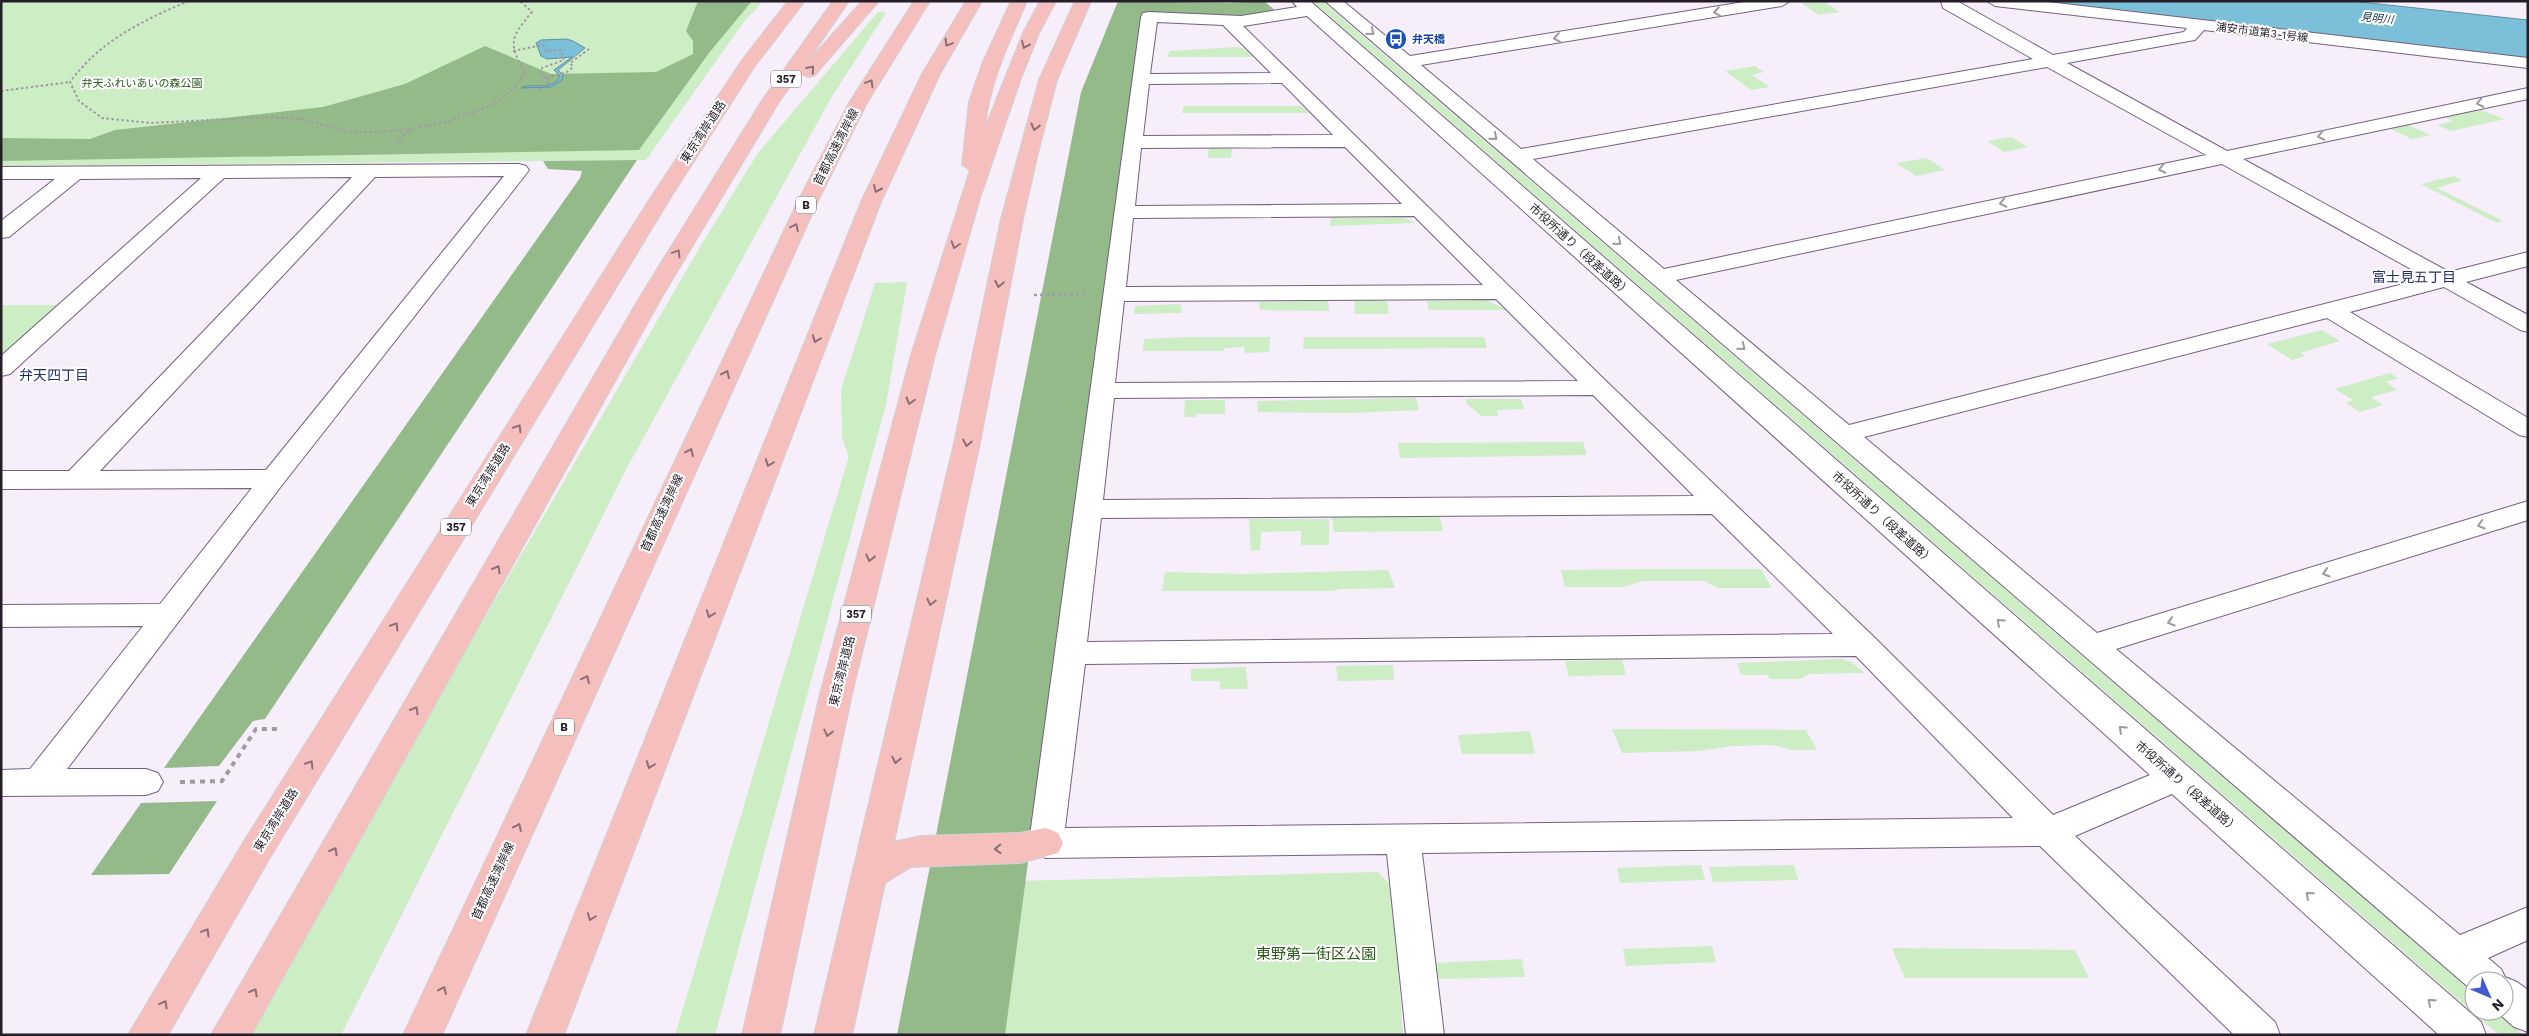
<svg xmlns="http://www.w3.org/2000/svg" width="2529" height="1036" viewBox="0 0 2529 1036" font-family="'Work Sans','Noto Sans JP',sans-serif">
  <rect width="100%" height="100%" fill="#f6eefb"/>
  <path fill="#cdedc4" d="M 1,1 L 763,1 L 743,23 L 646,160 L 1,166 Z
    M 1312,1 L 1322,1 L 2474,993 L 2474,1011 L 2495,1011 L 2523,1035 L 2499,1035 Z
    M 1823,1 L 1840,12 L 1819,15 L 1801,3 Z
    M 878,12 L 886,13 L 831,98 L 629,464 L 341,1035 L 242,1035 L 703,242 L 758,153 Z
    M 1236,47 L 1243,48 L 1254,57 L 1167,57 L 1170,51 Z
    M 1755,66 L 1764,72 L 1752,75 L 1770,87 L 1751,90 L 1725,71 Z
    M 1184,106 L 1301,106 L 1310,113 L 1182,113 Z
    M 2480,110 L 2505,119 L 2451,131 L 2437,125 L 2453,121 L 2444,117 Z
    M 2408,125 L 2431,135 L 2412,139 L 2391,129 Z
    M 2011,137 L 2028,147 L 2004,152 L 1987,141 Z
    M 1209,148 L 1232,148 L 1231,158 L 1208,158 Z
    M 1927,158 L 1945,170 L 1916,176 L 1896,163 Z
    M 2454,176 L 2462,180 L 2437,188 L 2503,221 L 2497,223 L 2421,184 Z
    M 1403,217 L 1415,223 L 1330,226 L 1331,218 Z
    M 907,282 L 886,404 L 715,1035 L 675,1035 L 849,456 L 842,438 L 841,390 L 875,283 Z
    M 1486,300 L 1507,310 L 1429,310 L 1427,301 Z
    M 1328,301 L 1329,311 L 1260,310 L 1259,302 Z
    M 1354,301 L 1387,301 L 1389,314 L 1355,314 Z
    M 1180,304 L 1182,313 L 1134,314 L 1135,306 Z
    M 1,305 L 60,305 L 1,358 Z
    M 2322,330 L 2340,341 L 2300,353 L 2305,356 L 2292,360 L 2267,344 Z
    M 1189,337 L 1270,337 L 1269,352 L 1245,353 L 1244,347 L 1224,348 L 1224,351 L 1143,351 L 1144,339 Z
    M 1304,337 L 1484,337 L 1487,348 L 1303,349 Z
    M 2390,373 L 2398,378 L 2386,382 L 2397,390 L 2371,397 L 2383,405 L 2360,412 L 2346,403 L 2353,400 L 2335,389 Z
    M 1416,398 L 1419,410 L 1351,413 L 1258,412 L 1257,401 Z
    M 1466,399 L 1521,399 L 1524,409 L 1497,410 L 1498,416 L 1482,416 L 1467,404 Z
    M 1185,400 L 1225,400 L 1225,414 L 1196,414 L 1196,417 L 1184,417 Z
    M 1583,442 L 1587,455 L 1400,458 L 1398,443 Z
    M 1332,517 L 1440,517 L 1443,531 L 1334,532 Z
    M 1249,519 L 1329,519 L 1329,545 L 1301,545 L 1301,531 L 1261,532 L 1260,550 L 1251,551 Z
    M 1666,569 L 1761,569 L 1772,588 L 1718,588 L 1704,581 L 1642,581 L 1624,587 L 1565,587 L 1561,570 Z
    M 1388,570 L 1395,588 L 1342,589 L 1331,591 L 1162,591 L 1165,572 L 1244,574 Z
    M 1841,659 L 1851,662 L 1865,673 L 1809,674 L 1800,679 L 1770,679 L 1768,675 L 1741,675 L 1737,663 Z
    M 1622,660 L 1626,675 L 1569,676 L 1565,661 Z
    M 1393,665 L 1394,680 L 1338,681 L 1336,666 Z
    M 1246,667 L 1248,689 L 1220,689 L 1220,681 L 1191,681 L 1191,669 Z
    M 1612,729 L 1806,730 L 1817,750 L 1792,750 L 1773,745 L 1732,746 L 1699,751 L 1622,753 Z
    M 1530,731 L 1535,754 L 1462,754 L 1458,735 Z
    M 1701,865 L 1705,880 L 1620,883 L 1617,868 Z
    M 1794,865 L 1798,880 L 1713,882 L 1709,867 Z
    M 1378,872 L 1392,887 L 1403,1035 L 992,1035 L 1015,881 Z
    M 1712,946 L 1716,962 L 1626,966 L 1623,949 Z
    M 1892,948 L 2075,950 L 2089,978 L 1905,978 Z
    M 1522,959 L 1525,977 L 1434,979 L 1433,963 Z"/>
  <path fill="#95ba8a" d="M 698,1 L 752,1 L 709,53 L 639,150 L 1,161 L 1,138 L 90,139 L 115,130 L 323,107 L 405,84 L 485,46 L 551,74 L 656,72 L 693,54 L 693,41 L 686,31 Z
    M 1118,1 L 1229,3 L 1264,1 L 1277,12 L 1229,17 L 1141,15 L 1005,1035 L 897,1035 L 1081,92 Z
    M 637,160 L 265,719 L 253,721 L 219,766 L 164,768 L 580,178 L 582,171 L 548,169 L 543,161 Z
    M 217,801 L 169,874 L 91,875 L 141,803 Z"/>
  <path fill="#7bbfd8" stroke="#618fa4" d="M 2031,1 L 2351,1 L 2528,20 L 2528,58 Z
    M 566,39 L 573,41 L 585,48 L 558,70 L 563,75 L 562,80 L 551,87 L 521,88 C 533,82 553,92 560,76 L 554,70 L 572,57 L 547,59 L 541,56 L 536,43 L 541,40 Z"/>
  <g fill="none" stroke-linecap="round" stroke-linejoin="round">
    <g stroke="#73617c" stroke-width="2">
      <path id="minor" d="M 1292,1 L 1310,1 L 2481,1022 L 2486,1035 L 2439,1035 L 2172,794 L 2075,836 L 2275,1022 L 2280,1035 L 2234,1035 L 2040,846 L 1422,853 L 1444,1035 L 1406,1035 L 1387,854 L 1046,858 L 1034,853 L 1029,843 L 1141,17 L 1143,13 L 1149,12 L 1241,16 L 1297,7 ZM 1307,16 L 2150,775 L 2053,815 L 1874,637 L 1608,383 L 1243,26 ZM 1157,22 L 1223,25 L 1271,73 L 1150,74 ZM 1282,83 L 1333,135 L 1143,136 L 1149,84 ZM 1345,147 L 1402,204 L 1135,206 L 1141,148 ZM 1414,216 L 1483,285 L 1126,287 L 1133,218 ZM 1496,299 L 1578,381 L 1115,383 L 1124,301 ZM 1593,395 L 1694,496 L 1103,500 L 1114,398 ZM 1712,514 L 1833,634 L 1087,642 L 1101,518 ZM 1856,656 L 2013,818 L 1065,828 L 1085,664 Z
        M 1325,1 L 1343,1 L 1410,56 L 1750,1 L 1790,1 L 1782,6 L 1421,65 L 1521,149 L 2033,59 L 1943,8 L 1941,1 L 1957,1 L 2053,55 L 2184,32 L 2187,28 L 1995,6 L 1987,1 L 2039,1 L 2528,58 L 2528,68 L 2204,30 L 2195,40 L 2189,41 L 2067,63 L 2227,151 L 2528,88 L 2528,99 L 2243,159 L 2449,272 L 2528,252 L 2528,266 L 2466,282 L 2528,315 L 2528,332 L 2520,330 L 2444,287 L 2350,312 L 2528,418 L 2528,437 L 2519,435 L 2327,318 L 1864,437 L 2097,633 L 2528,501 L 2528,520 L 2116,649 L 2460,935 L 2528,907 L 2528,940 L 2488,958 L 2501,969 L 2505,977 L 2517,982 L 2528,990 L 2528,1032 L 2514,1027 L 2496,1011 L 2504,1011 L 2504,981 L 2474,981 L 2474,992 ZM 2047,67 L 2206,155 L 1664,269 L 1533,159 ZM 2222,164 L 2427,278 L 1849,425 L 1676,280 Z
        M 519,164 L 526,166 L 529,170 L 526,174 L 282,485 L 67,769 L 146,769 L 158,773 L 163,782 L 158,791 L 146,795 L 1,796 L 1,770 L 30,769 L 143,626 L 1,627 L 1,605 L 160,604 L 252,488 L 1,489 L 1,471 L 69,471 L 352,177 L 224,178 L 10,374 L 1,376 L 1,356 L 201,178 L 80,179 L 9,237 L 1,238 L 1,221 L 55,179 L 1,179 L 1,167 ZM 504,176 L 266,470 L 100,471 L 375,177 Z"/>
    </g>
    <g stroke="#d3d2d4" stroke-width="2">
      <path id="highway" d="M 788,1 L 805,1 L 755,66 L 671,197 L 268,861 L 168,1035 L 128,1035 L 244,841 L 651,197 L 742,60 Z
        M 833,1 L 849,1 L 806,64 L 862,1 L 879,1 L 814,76 L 808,77 L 800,73 L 779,102 L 663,295 L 251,1035 L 211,1035 L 641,295 L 761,102 Z
        M 914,1 L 930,1 L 867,103 L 818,201 L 442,1035 L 403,1035 L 798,201 L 849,103 Z
        M 966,1 L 982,1 L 940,74 L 881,202 L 564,1035 L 526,1035 L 861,202 L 922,74 Z
        M 1011,1 L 1027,1 C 1009,43 989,83 985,128 L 1023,33 L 1040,1 L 1056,1 L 1039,33 L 1020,81 L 980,198 L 935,355 L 852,694 L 780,1035 L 742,1035 L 820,694 L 911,355 L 970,170 L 962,165 L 969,102 L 982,64 Z
        M 1075,1 L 1091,1 L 1057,80 L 1038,153 L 1023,219 L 980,443 L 894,842 L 921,836 L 1020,833 L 1046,828 L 1058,833 L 1063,843 L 1058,853 L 1020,863 L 911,867 L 885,883 L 852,1035 L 814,1035 L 954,443 L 1001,219 L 1039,80 Z"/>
    </g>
    <path stroke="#a199a5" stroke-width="2" stroke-dasharray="2.5 2.5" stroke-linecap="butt" d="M 189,1 C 143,20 100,41 70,82 L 79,101 L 102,118 L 151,123 L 268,117 L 301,119 L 351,132 L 379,132 L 410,129 L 450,121 L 488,107 L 514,89 L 525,73 C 508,43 510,38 532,12 L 520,1
      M 513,51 L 543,45 L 546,51 L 561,50 L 564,60 L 542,68 L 542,75 L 550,81 L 537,92
      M 547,78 L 567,72 L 573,67 L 570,63 L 589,49
      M 1,91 L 70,82
      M 396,143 L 410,130"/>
    <path stroke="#a199a5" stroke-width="2.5" stroke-dasharray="3 3" stroke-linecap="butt" d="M 1034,295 L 1084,294"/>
    <path stroke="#a199a5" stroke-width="4" stroke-dasharray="5 5" stroke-linecap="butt" d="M 180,782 L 222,781 L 256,729 L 281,729"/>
    <use href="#minor" fill="#fff" fill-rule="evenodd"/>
    <use href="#highway" fill="#f5bfbe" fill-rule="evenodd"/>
  </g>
  <defs><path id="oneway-chevron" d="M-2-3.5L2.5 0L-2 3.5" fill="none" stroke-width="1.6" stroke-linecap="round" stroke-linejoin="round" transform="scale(1.25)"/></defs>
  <g stroke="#9d9a9f">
    <use href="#oneway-chevron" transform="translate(1717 12) rotate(171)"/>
    <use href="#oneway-chevron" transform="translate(1371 32) rotate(39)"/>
    <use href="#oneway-chevron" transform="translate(1557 38) rotate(171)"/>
    <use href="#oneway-chevron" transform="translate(2480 103) rotate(168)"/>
    <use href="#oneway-chevron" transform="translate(2321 136) rotate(168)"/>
    <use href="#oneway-chevron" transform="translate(1494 137) rotate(41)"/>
    <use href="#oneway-chevron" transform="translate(2162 169) rotate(168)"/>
    <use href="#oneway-chevron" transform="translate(2003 203) rotate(168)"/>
    <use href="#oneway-chevron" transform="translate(1618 242) rotate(40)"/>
    <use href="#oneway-chevron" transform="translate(1742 347) rotate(40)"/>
    <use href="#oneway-chevron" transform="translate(2481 525) rotate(163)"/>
    <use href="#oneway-chevron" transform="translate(2326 573) rotate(163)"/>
    <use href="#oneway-chevron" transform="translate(2000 622) rotate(-138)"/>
    <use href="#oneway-chevron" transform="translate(2171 622) rotate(163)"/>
    <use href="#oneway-chevron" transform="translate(2122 729) rotate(-138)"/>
    <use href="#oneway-chevron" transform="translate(2309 895) rotate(-139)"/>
    <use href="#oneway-chevron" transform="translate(2431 1002) rotate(-139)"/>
  </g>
  <g stroke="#8d6e74">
    <use href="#oneway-chevron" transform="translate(948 43) rotate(121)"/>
    <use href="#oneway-chevron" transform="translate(1025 45) rotate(114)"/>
    <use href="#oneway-chevron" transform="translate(811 69) rotate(-49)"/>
    <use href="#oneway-chevron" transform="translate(870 83) rotate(-59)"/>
    <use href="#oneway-chevron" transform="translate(1035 127) rotate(104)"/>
    <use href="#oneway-chevron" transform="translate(877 189) rotate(114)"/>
    <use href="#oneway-chevron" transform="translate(795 227) rotate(-64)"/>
    <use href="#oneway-chevron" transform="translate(955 245) rotate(108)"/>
    <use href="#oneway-chevron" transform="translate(677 253) rotate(-59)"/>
    <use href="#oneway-chevron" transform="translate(999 284) rotate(101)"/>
    <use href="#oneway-chevron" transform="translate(816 339) rotate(111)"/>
    <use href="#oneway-chevron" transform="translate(726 374) rotate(-65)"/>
    <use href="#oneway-chevron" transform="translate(910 401) rotate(105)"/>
    <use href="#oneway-chevron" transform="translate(518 428) rotate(-58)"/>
    <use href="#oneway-chevron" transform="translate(967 443) rotate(102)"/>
    <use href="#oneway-chevron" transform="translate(690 452) rotate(-65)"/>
    <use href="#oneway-chevron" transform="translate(769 463) rotate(111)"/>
    <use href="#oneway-chevron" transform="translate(870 558) rotate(104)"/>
    <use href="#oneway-chevron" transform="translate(497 569) rotate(-60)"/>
    <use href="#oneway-chevron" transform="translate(931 602) rotate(103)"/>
    <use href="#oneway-chevron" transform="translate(710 614) rotate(111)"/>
    <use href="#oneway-chevron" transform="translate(395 626) rotate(-58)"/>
    <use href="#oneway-chevron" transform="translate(586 679) rotate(-65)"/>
    <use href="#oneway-chevron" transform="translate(415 710) rotate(-60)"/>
    <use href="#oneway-chevron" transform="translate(828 733) rotate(102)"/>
    <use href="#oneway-chevron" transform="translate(896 760) rotate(103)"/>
    <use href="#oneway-chevron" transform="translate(310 764) rotate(-58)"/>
    <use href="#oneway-chevron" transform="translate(650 765) rotate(111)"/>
    <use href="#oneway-chevron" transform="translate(518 827) rotate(-65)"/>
    <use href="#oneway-chevron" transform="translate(998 849) rotate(178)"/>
    <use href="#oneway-chevron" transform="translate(334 851) rotate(-61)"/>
    <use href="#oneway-chevron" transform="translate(591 917) rotate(111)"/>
    <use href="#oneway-chevron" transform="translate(206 932) rotate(-59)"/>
    <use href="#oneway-chevron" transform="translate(443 990) rotate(-65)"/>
    <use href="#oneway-chevron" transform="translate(254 992) rotate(-61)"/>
    <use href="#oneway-chevron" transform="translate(164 1004) rotate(-61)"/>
  </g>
  <defs>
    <g id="bus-disc" transform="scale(1.125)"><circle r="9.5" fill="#1a4fb4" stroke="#fff"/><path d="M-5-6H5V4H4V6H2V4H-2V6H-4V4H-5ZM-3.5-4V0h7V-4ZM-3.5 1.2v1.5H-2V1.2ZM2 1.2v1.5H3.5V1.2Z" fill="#fff"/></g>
  </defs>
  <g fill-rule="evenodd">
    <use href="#bus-disc" x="1396" y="39"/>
  </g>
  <g text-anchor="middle" stroke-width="4" stroke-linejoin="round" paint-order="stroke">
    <g font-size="11" font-style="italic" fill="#173843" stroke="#fff">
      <text transform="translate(2377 18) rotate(6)" y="4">見明川</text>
    </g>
    <g font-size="11" fill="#251e29" stroke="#fff">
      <text transform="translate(2262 32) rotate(7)" y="4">浦安市道第3-1号線</text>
    </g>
    <g font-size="11" font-weight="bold" fill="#164399" stroke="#fff" text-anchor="start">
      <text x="1412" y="43">弁天橋</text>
    </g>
    <g fill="#fff" stroke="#666269" stroke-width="1">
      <rect x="771" y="70.5" width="30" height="17" rx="4"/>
      <rect x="796" y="196.5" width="20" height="17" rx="4"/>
      <rect x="441" y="518.5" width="30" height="17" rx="4"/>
      <rect x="841" y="605.5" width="30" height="17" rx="4"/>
      <rect x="554" y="718.5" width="20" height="17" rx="4"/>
    </g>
    <g font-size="11" font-weight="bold" fill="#251e29">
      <text x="786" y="83">357</text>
      <text x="806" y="209">B</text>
      <text x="456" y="531">357</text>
      <text x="856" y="618">357</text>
      <text x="564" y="731">B</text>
    </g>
    <g font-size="11" fill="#2a5919" stroke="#fff">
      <text x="142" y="87">弁天ふれいあいの森公園</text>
    </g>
    <g font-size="12" fill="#251e29" stroke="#fff">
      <text transform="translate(703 132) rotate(-57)" y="4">東京湾岸道路</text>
      <text transform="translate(836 147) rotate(-63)" y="4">首都高速湾岸線</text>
      <text transform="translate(1580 250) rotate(42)" y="4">市役所通り（段差道路）</text>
      <text transform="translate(488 475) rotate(-58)" y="4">東京湾岸道路</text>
      <text transform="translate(662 513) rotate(-65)" y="4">首都高速湾岸線</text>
      <text transform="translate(1883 518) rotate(42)" y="4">市役所通り（段差道路）</text>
      <text transform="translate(842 671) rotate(-76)" y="4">東京湾岸道路</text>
      <text transform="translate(2187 787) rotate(41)" y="4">市役所通り（段差道路）</text>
      <text transform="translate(276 820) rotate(-58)" y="4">東京湾岸道路</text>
      <text transform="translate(493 881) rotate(-65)" y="4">首都高速湾岸線</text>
    </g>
    <g font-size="14" fill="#212f67" stroke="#fff">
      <text x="2414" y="282">富士見五丁目</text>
      <text x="54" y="380">弁天四丁目</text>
    </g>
    <g font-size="15" fill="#2a5919" stroke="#fff">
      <text x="1316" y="959">東野第一街区公園</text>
    </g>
  </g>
  <rect width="2529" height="1036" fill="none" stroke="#251e29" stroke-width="5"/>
  <g transform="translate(2489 996) rotate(135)"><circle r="24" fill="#ffffff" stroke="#a8a5a9"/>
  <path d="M0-4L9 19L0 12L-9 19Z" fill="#405bce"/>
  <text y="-8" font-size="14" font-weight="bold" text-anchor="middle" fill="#251e29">N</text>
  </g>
</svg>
